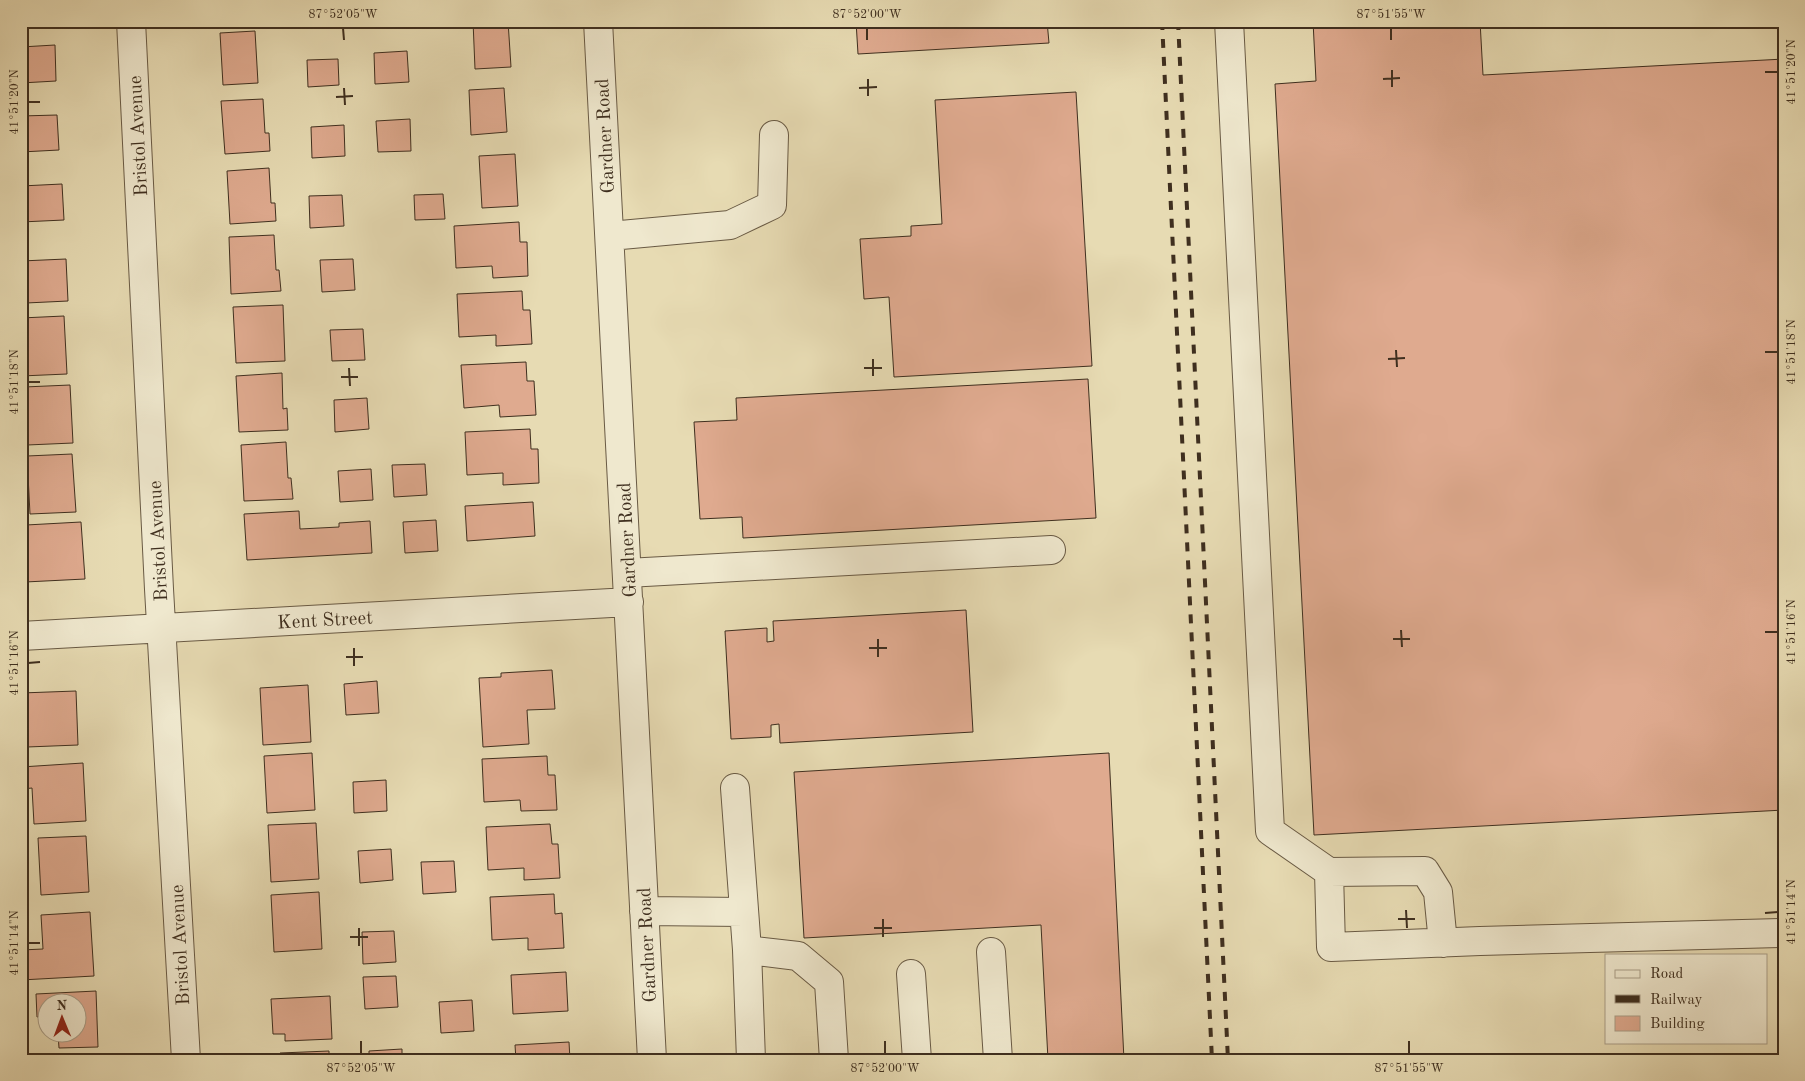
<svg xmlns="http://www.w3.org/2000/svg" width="1805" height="1081" viewBox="0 0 1805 1081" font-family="'Old Standard TT',serif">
  <rect width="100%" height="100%" fill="#e7dbb3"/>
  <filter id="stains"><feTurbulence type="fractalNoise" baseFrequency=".004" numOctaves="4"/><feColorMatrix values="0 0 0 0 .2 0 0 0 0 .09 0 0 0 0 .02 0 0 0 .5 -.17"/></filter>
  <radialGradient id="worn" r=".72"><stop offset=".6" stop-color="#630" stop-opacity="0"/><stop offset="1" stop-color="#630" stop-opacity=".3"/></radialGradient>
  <path fill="#dfaa8f" stroke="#3f2f1f" d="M 473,21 L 508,21 L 511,67 L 475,69 Z
    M 856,21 L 1047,21 L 1049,43 L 858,54 Z
    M 1313,21 L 1480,21 L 1483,75 L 1784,59 L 1784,810 L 1314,835 L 1275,84 L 1316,81 Z
    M 255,31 L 258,83 L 223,85 L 220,33 Z
    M 55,45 L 56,81 L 21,83 L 21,47 Z
    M 407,51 L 409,82 L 375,84 L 374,53 Z
    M 338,59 L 339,85 L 308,87 L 307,60 Z
    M 504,88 L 507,132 L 471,135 L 469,90 Z
    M 1076,92 L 1092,366 L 894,377 L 889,297 L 864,299 L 860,239 L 911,236 L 911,226 L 942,224 L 935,100 Z
    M 263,99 L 265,133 L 269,133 L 270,151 L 225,154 L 221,101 Z
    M 57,115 L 59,150 L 21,152 L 21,116 Z
    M 410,119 L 411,151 L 378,152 L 376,121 Z
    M 344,125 L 345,156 L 312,158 L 311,127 Z
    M 515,154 L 518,206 L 482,208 L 479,156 Z
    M 269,168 L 271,203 L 275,203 L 276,221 L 230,224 L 227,171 Z
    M 62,184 L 64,220 L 21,222 L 21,186 Z
    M 443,194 L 445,219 L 415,220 L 414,195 Z
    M 342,195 L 344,226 L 310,228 L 309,196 Z
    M 519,222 L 520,242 L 527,242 L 528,276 L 493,278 L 492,266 L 456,268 L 454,226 Z
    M 274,235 L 276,270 L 279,270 L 281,291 L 231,294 L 229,237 Z
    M 66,259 L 68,301 L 26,303 L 26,282 L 21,282 L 21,261 Z
    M 353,259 L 355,290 L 322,292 L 320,260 Z
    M 522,291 L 523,310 L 530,310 L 532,344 L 496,346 L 496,335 L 459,337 L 457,294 Z
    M 283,305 L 285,361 L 236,363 L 233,307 Z
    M 64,316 L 67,374 L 21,376 L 21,318 Z
    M 363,329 L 365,360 L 332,361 L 330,330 Z
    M 526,362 L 527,381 L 534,381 L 536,415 L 500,417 L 499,405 L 464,408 L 461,365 Z
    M 282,373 L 283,409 L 287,408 L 288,430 L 239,432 L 236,376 Z
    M 1088,379 L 1096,518 L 743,538 L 742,517 L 700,519 L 694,422 L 737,420 L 736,398 Z
    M 70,385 L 73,443 L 27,445 L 24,387 Z
    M 367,398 L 369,429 L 335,432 L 334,400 Z
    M 530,429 L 531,449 L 538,449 L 539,483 L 503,485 L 503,473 L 467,475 L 465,432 Z
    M 286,442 L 288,478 L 291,478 L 293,499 L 244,501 L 241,445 Z
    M 72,454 L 76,512 L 30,514 L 27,456 Z
    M 425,464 L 427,495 L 394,497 L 392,465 Z
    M 371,469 L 373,500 L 340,502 L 338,471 Z
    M 533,502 L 535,536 L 467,541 L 465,506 Z
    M 299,511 L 300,529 L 339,527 L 339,523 L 370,521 L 372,553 L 247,560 L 244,514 Z
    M 436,520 L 438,551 L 405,553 L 403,522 Z
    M 81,522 L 85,579 L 25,582 L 23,554 L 27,553 L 26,525 Z
    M 966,610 L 973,732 L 780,743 L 779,724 L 771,725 L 771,737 L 731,739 L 725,631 L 767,628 L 767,642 L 774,641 L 773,621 Z
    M 552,670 L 555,709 L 527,710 L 529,744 L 483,747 L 479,678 L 501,677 L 501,673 Z
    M 377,681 L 379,713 L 346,715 L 344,684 Z
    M 308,685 L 311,742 L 263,745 L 260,688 Z
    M 76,691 L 78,745 L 27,747 L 26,730 L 21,730 L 21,693 Z
    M 312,753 L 315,810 L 267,813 L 264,756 Z
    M 1109,753 L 1124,1060 L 1048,1060 L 1041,925 L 804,938 L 794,772 Z
    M 547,756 L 548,775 L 555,775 L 557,810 L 521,811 L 520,800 L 484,802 L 482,759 Z
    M 83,763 L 86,821 L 34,824 L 32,788 L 22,789 L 21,767 Z
    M 386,780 L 387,811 L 354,813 L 353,782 Z
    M 316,823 L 319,879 L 271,882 L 268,825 Z
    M 550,824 L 552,844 L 558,844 L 560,878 L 524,880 L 524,868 L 488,870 L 486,827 Z
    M 86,836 L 89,892 L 41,895 L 38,838 Z
    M 391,849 L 393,880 L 360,883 L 358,851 Z
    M 454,861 L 456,892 L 423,894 L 421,862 Z
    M 319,892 L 322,949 L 274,952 L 271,895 Z
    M 554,894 L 555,914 L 562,913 L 564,948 L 528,950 L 528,938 L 492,940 L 490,897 Z
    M 90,912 L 94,976 L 21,980 L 21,950 L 43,949 L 41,915 Z
    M 394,931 L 396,962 L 363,964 L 362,932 Z
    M 566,972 L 568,1011 L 513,1014 L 511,975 Z
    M 396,976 L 398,1007 L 365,1009 L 363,977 Z
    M 96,991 L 98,1047 L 59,1048 L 58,1034 L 78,1034 L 78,1004 L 48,1004 L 48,1017 L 37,1017 L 36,994 Z
    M 330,996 L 332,1039 L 285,1041 L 285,1034 L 273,1034 L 271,999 Z
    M 472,1000 L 474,1031 L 441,1033 L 439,1002 Z
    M 569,1042 L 570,1060 L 516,1060 L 515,1045 Z
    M 402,1049 L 402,1060 L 369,1060 L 369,1051 Z
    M 329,1051 L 329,1060 L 281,1060 L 280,1053 Z"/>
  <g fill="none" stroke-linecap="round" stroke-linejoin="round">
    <g stroke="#695a44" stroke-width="30">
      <path id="minor" d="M 131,21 L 159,589 L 186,1060
        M 598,21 L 652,1060
        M 1229,21 L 1270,831 L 1329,872
        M 610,236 L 730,225 L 772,205 L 774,135
        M 627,573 L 1051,550
        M 21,636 L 629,602
        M 735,788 L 747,950
        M 644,911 L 744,912
        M 1443,943 L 1438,892 L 1425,871 L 1329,872 L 1331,947 L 1480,941 L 1784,933
        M 991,952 L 998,1060
        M 911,974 L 917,1060
        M 751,1060 L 747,950 L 798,956 L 829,982 L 834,1060"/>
    </g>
    <use href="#minor" stroke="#efe8ce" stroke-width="28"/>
    <path stroke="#3f2f1f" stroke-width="4" stroke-dasharray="9 9" stroke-linecap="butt" d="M 1162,21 L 1212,1060
      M 1178,21 L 1228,1060"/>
  </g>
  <path fill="none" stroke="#3f2f1f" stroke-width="2" d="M 343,28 L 344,40M 867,28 L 867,40M 1391,28 L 1391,40M 1392,70 L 1392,87M 1765,72 L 1778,72M 868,79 L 868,96M 1383,79 L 1400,78M 344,88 L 345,105M 859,88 L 877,87M 336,97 L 353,96M 28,102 L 40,102M 1396,350 L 1397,367M 1765,352 L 1778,352M 873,359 L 873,376M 1388,359 L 1405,358M 349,368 L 350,386M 864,368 L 882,368M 341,377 L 358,377M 28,382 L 40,382M 1401,630 L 1402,647M 1765,632 L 1778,632M 878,639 L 878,657M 1393,639 L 1410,639M 354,648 L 354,666M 869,648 L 887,648M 346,657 L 363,657M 28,663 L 40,662M 1406,910 L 1407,928M 1765,913 L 1778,912M 883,919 L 883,937M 1398,919 L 1415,919M 359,928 L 359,946M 874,928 L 892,928M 350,937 L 368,937M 28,943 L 40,943M 361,1041 L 361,1054M 885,1041 L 885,1054M 1409,1041 L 1409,1054"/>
  <g text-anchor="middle" stroke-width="4" stroke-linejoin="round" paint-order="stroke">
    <g font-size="19" fill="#3f2f1f" stroke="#efe8ce">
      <text transform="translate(137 136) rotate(-93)" y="7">Bristol Avenue</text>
      <text transform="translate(604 136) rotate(-93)" y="7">Gardner Road</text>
      <text transform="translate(626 540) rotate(-93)" y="7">Gardner Road</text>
      <text transform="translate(157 541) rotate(-93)" y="7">Bristol Avenue</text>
      <text transform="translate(325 619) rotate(-3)" y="7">Kent Street</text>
      <text transform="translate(179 945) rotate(-93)" y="7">Bristol Avenue</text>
      <text transform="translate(646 945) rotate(-93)" y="7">Gardner Road</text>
    </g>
  </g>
  <rect width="1805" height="1081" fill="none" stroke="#e7dbb3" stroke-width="55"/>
  <rect x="1605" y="954" width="162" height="90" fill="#efe8ce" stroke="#a99e88"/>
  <rect x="1615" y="970" width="25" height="8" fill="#efe8ce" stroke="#a99e88"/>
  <text x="1650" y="978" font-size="15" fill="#3f2f1f">Road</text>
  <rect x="1615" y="995" width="25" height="8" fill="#3f2f1f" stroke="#a99e88"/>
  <text x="1650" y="1004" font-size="15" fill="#3f2f1f">Railway</text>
  <rect x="1615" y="1016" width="25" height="15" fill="#dfaa8f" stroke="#a99e88"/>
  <text x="1650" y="1028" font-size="15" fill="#3f2f1f">Building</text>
  <g transform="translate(62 1018) rotate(359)"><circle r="24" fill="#efe8ce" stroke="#a99e88"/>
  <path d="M0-4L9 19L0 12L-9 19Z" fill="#8f2418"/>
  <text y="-8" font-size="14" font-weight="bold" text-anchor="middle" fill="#3f2f1f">N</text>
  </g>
  <rect x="28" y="28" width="1750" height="1026" fill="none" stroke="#3f2f1f" stroke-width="2"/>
  <g font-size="12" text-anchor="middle" fill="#3f2f1f">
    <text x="343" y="18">87°52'05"W</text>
    <text x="867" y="18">87°52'00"W</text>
    <text x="1391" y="18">87°51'55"W</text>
    <text transform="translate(1791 72) rotate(-90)" y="4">41°51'20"N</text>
    <text transform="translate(14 102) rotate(-90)" y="4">41°51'20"N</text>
    <text transform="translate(1791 352) rotate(-90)" y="4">41°51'18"N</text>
    <text transform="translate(14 382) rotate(-90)" y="4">41°51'18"N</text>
    <text transform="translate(1791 632) rotate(-90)" y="4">41°51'16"N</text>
    <text transform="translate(14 663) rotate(-90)" y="4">41°51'16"N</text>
    <text transform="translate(1791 912) rotate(-90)" y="4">41°51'14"N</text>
    <text transform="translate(14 943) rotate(-90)" y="4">41°51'14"N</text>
    <text x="361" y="1072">87°52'05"W</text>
    <text x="885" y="1072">87°52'00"W</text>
    <text x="1409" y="1072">87°51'55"W</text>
  </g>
  <rect width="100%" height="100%" filter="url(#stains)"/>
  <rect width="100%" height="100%" fill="url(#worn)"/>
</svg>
